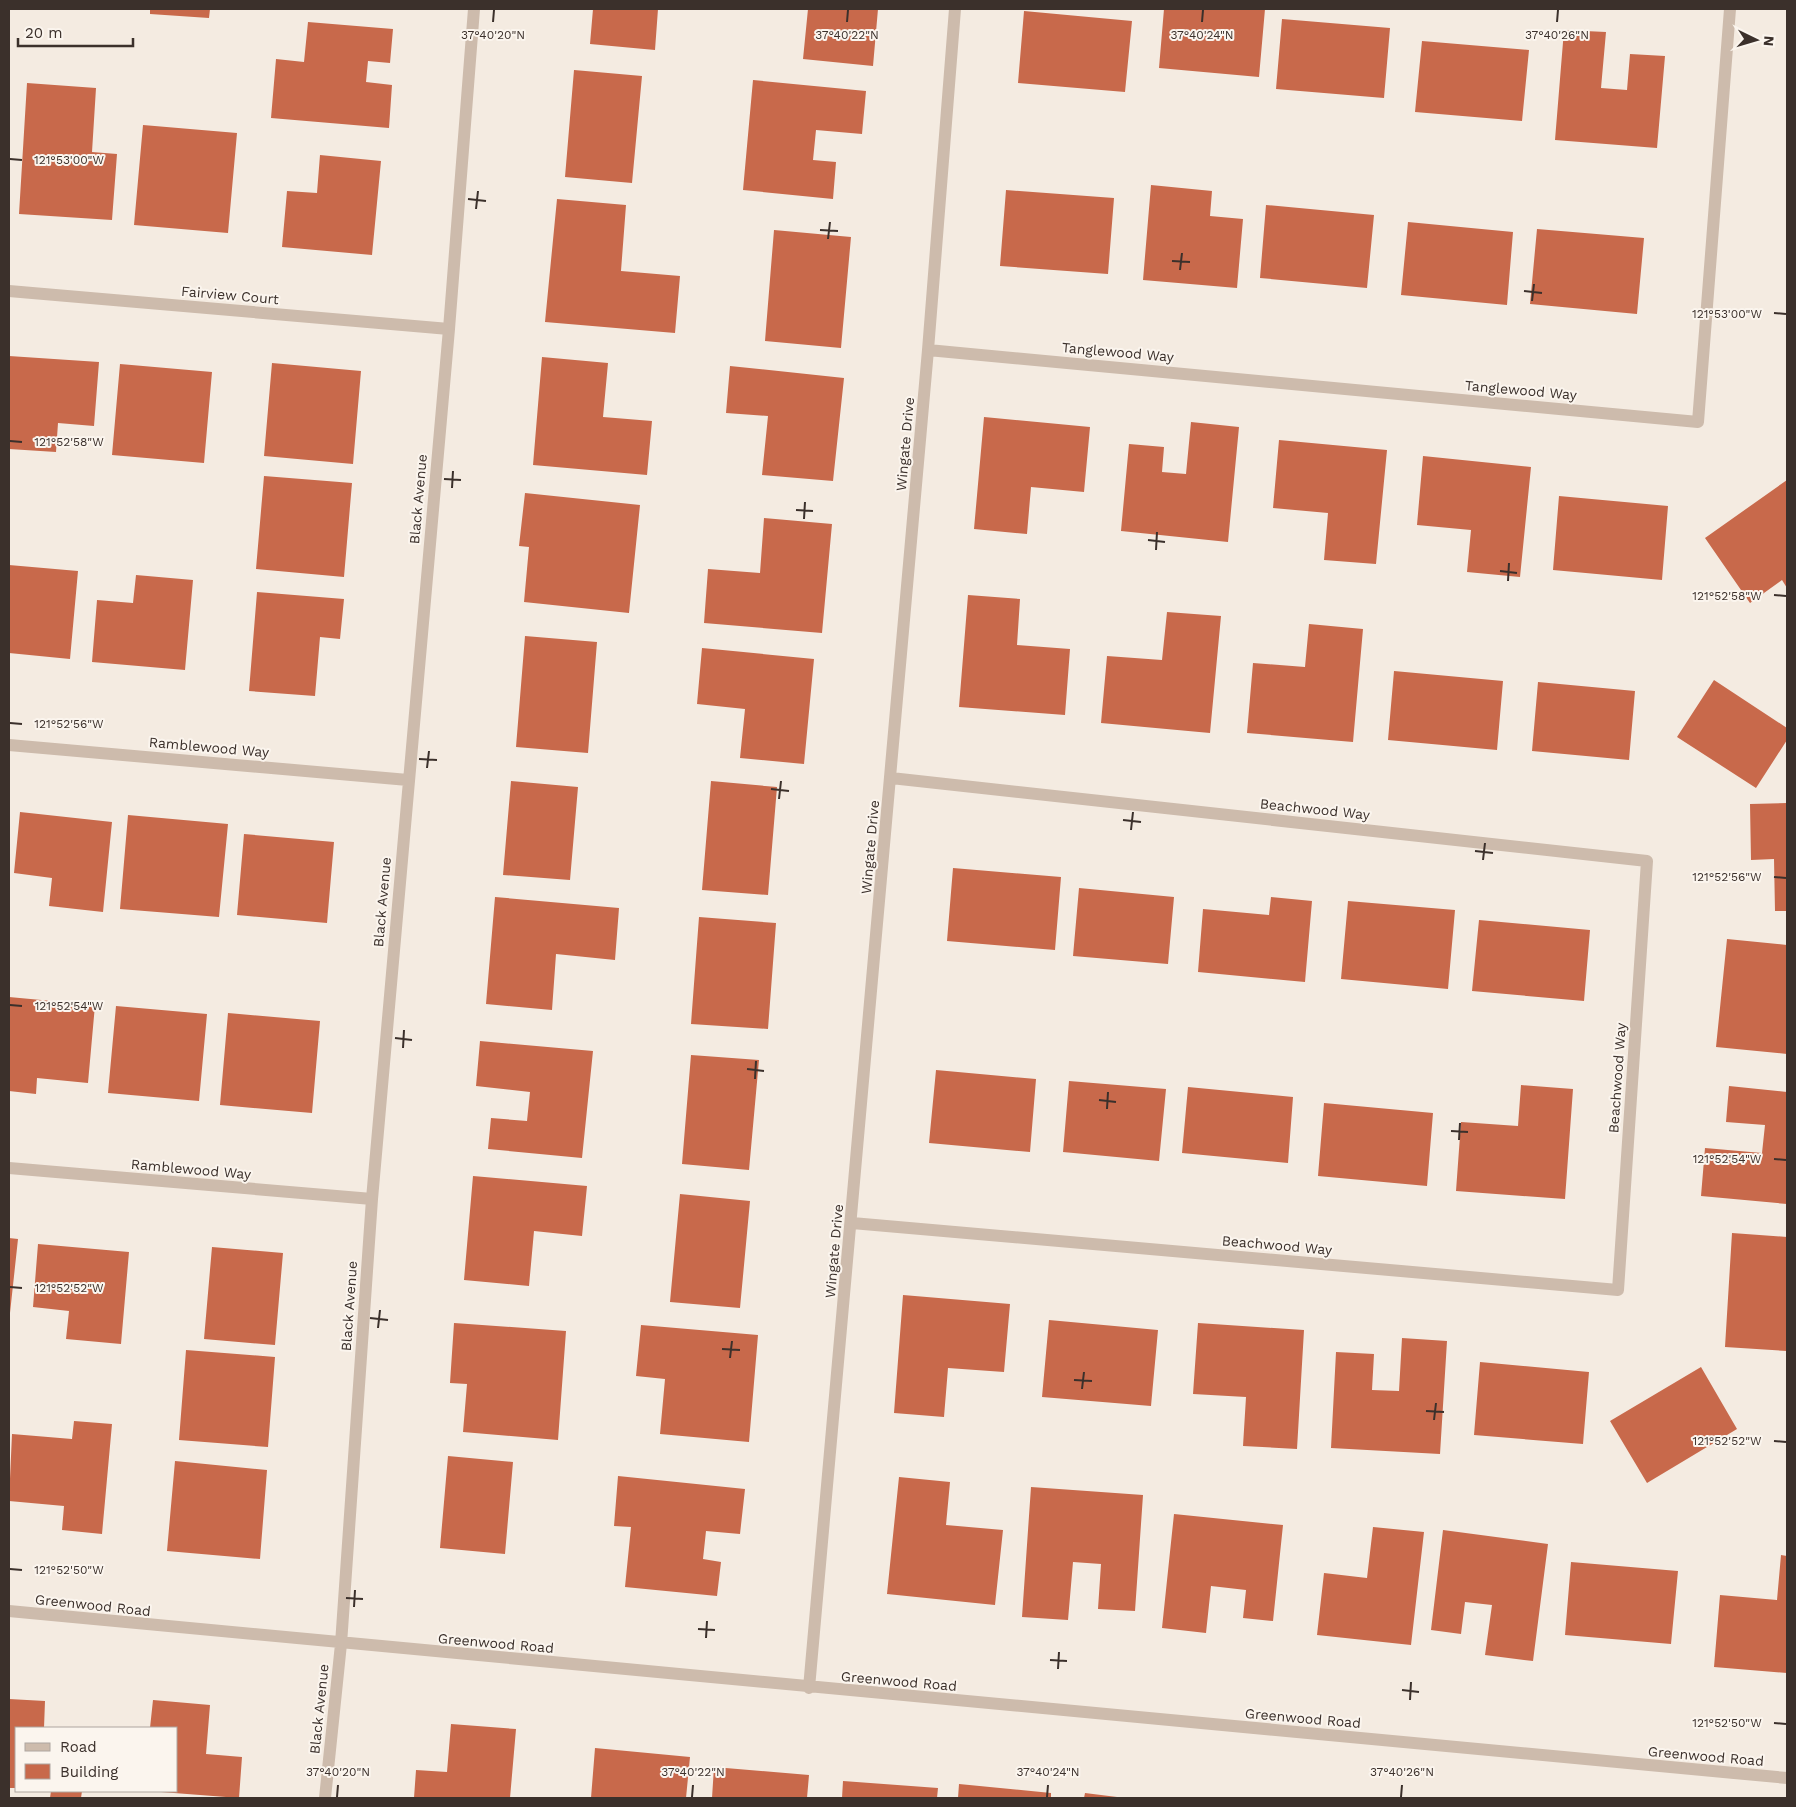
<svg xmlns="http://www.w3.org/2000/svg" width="1796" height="1807" viewBox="0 0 1796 1807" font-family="'Work Sans',sans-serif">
  <rect width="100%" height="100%" fill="#f4ebe1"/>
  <path fill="#c8694b" d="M 150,9 L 210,9 L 209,18 L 150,14 Z
    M 593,9 L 658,9 L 655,50 L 590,44 Z
    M 808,9 L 878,9 L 873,66 L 803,59 Z
    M 1164,9 L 1265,9 L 1259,77 L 1159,68 Z
    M 1024,11 L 1132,21 L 1125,92 L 1018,83 Z
    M 1282,19 L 1390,28 L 1384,98 L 1276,89 Z
    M 308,22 L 393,29 L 390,63 L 368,61 L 366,82 L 392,85 L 389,128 L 271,118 L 276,59 L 304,62 Z
    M 1564,30 L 1606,32 L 1601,88 L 1627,90 L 1630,54 L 1665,56 L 1657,148 L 1555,140 Z
    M 1422,41 L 1529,50 L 1522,121 L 1415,112 Z
    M 574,70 L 642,76 L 632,183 L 565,177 Z
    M 753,80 L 866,91 L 862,134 L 816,130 L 813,160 L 836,162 L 833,199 L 743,190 Z
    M 27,83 L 96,88 L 92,152 L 117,154 L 112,220 L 19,214 Z
    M 143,125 L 237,133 L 228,233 L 134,225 Z
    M 320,155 L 381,161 L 372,255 L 282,247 L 287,191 L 317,193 Z
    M 1151,185 L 1212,191 L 1210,216 L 1243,219 L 1237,288 L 1143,280 Z
    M 1006,190 L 1114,198 L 1108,274 L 1000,266 Z
    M 557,199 L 626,205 L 621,271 L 680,276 L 675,333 L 545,322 Z
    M 1266,205 L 1374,215 L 1367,288 L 1260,278 Z
    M 1408,222 L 1513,232 L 1507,305 L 1401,295 Z
    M 1537,229 L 1644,238 L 1637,314 L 1530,304 Z
    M 774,230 L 851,237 L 841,348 L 765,341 Z
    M 9,356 L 99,362 L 94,426 L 58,423 L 56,452 L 9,449 Z
    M 542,357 L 608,363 L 603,417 L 652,421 L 647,475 L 533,465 Z
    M 272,363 L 361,371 L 353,464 L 264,456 Z
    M 120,364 L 212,372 L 204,463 L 112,455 Z
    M 730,366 L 844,378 L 833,481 L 762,475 L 768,416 L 726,413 Z
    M 984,417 L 1090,427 L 1084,492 L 1031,487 L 1027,534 L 974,529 Z
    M 1191,422 L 1239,427 L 1228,542 L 1121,531 L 1129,444 L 1164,447 L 1162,472 L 1186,474 Z
    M 1279,440 L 1387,450 L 1376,564 L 1324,560 L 1328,513 L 1273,508 Z
    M 1423,456 L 1531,467 L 1520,577 L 1467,572 L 1471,530 L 1417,525 Z
    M 264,476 L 352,483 L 344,577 L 256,569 Z
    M 1787,480 L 1787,588 L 1782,580 L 1750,603 L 1705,538 Z
    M 525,493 L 640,505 L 629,613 L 524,602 L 529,547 L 519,546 Z
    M 1559,496 L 1668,506 L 1662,580 L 1553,570 Z
    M 764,518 L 832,524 L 822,633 L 704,623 L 708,569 L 760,573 Z
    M 9,565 L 78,571 L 70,659 L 9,653 Z
    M 136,575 L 193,580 L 185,670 L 92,662 L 97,600 L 133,603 Z
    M 257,592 L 344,599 L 340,639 L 320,637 L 315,696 L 249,691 Z
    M 968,595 L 1020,599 L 1017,645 L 1070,649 L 1065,715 L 959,707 Z
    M 1167,612 L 1221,616 L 1210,733 L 1101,723 L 1107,656 L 1162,660 Z
    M 1309,624 L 1363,629 L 1353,742 L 1247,733 L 1253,663 L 1305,667 Z
    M 525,636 L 597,642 L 588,753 L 516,747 Z
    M 702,648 L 814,659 L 804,764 L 740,758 L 745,709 L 697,704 Z
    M 1394,671 L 1503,681 L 1497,750 L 1388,740 Z
    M 1714,680 L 1787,728 L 1787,740 L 1756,788 L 1677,737 Z
    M 1538,682 L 1635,691 L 1629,760 L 1532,751 Z
    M 511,781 L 578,787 L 570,880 L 503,875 Z
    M 711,781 L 777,787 L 768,895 L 702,890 Z
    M 1787,803 L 1787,911 L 1775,911 L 1774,859 L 1751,860 L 1750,804 Z
    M 20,812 L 112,822 L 103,912 L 49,906 L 52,878 L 14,873 Z
    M 128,815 L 228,824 L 219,917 L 120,909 Z
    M 244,834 L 334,842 L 327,923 L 237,915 Z
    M 953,868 L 1061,877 L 1055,950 L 947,941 Z
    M 1079,888 L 1174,897 L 1168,964 L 1073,956 Z
    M 495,897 L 619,908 L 615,960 L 556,954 L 552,1010 L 486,1004 Z
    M 1271,897 L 1312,901 L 1305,982 L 1198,972 L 1203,909 L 1269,915 Z
    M 1348,901 L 1455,910 L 1448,989 L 1341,979 Z
    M 699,917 L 776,923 L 768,1029 L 691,1024 Z
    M 1479,920 L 1590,930 L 1584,1001 L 1472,991 Z
    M 1727,939 L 1787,945 L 1787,1054 L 1716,1047 Z
    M 9,997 L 95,1005 L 88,1083 L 37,1078 L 36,1094 L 9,1091 Z
    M 116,1006 L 207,1014 L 199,1101 L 108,1093 Z
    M 228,1013 L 320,1021 L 312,1113 L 220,1105 Z
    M 480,1041 L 593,1051 L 582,1158 L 488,1149 L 491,1118 L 527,1121 L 530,1092 L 476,1086 Z
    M 691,1055 L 759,1060 L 749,1170 L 682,1164 Z
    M 936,1070 L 1036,1079 L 1030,1152 L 929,1143 Z
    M 1069,1081 L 1166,1089 L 1159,1161 L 1063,1152 Z
    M 1521,1085 L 1573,1089 L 1565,1199 L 1456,1191 L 1461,1122 L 1518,1126 Z
    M 1729,1086 L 1787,1092 L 1787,1204 L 1701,1196 L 1705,1148 L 1762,1153 L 1765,1125 L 1726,1122 Z
    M 1188,1087 L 1293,1097 L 1288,1163 L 1182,1153 Z
    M 1324,1103 L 1433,1113 L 1427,1186 L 1318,1176 Z
    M 473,1176 L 587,1186 L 582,1236 L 534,1231 L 529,1286 L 464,1280 Z
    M 680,1194 L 750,1201 L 740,1308 L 670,1302 Z
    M 1732,1233 L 1787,1237 L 1787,1351 L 1725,1347 Z
    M 9,1238 L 18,1239 L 10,1313 L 9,1313 Z
    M 38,1244 L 129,1252 L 121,1344 L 66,1339 L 69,1311 L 33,1307 Z
    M 212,1247 L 283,1253 L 275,1345 L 204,1339 Z
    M 903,1295 L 1010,1304 L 1004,1372 L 948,1368 L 944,1417 L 894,1413 Z
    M 1049,1320 L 1158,1330 L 1151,1406 L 1042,1397 Z
    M 454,1323 L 566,1331 L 558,1440 L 463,1432 L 467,1384 L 450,1383 Z
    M 1198,1323 L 1304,1330 L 1297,1449 L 1243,1446 L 1246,1397 L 1193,1394 Z
    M 641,1325 L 758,1335 L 749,1442 L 660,1434 L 665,1379 L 636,1376 Z
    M 1402,1338 L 1447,1341 L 1440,1454 L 1331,1448 L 1336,1352 L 1374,1354 L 1372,1390 L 1399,1391 Z
    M 186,1350 L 275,1357 L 268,1447 L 179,1440 Z
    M 1480,1362 L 1589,1372 L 1583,1444 L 1474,1435 Z
    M 1701,1367 L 1737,1429 L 1647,1483 L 1610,1421 Z
    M 74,1421 L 112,1424 L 102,1534 L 62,1530 L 64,1506 L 9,1501 L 12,1434 L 72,1439 Z
    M 448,1456 L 513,1462 L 505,1554 L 440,1548 Z
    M 175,1461 L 267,1470 L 260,1559 L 167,1551 Z
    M 618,1476 L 745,1489 L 740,1534 L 706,1531 L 703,1559 L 721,1562 L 717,1596 L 625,1587 L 631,1527 L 614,1526 Z
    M 899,1477 L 950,1482 L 946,1525 L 1003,1530 L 995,1605 L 887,1594 Z
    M 1031,1487 L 1143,1495 L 1135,1611 L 1098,1609 L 1101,1564 L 1073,1562 L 1068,1620 L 1022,1617 Z
    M 1174,1514 L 1283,1525 L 1273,1621 L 1243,1618 L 1246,1590 L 1211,1586 L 1206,1633 L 1162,1628 Z
    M 1373,1527 L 1424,1532 L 1411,1645 L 1317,1635 L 1324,1573 L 1367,1578 Z
    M 1443,1530 L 1548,1544 L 1533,1661 L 1485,1655 L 1492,1605 L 1465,1602 L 1461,1634 L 1431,1630 Z
    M 1781,1555 L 1787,1556 L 1787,1673 L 1714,1667 L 1720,1595 L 1777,1600 Z
    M 1571,1562 L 1678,1571 L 1671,1644 L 1565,1635 Z
    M 9,1699 L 45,1701 L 44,1728 L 16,1728 L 16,1788 L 9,1788 Z
    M 153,1700 L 210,1705 L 206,1754 L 242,1757 L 239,1798 L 161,1792 L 176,1791 L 176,1728 L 150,1728 Z
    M 451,1724 L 516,1729 L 510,1798 L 414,1798 L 416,1770 L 447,1772 Z
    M 595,1748 L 690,1757 L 686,1798 L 591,1798 Z
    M 714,1767 L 809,1775 L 807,1798 L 712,1798 Z
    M 843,1781 L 938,1788 L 937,1798 L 842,1798 Z
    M 959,1784 L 1051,1793 L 1051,1798 L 958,1798 Z
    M 51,1791 L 82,1791 L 81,1798 L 50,1798 Z
    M 1085,1793 L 1117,1797 L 1117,1798 L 1084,1798 Z"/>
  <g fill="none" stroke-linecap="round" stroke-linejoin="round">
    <path stroke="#cdbbac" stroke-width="12" d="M 9,291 L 449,329
      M 928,350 L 1698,422 L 1730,9
      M 9,745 L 408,780
      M 9,1168 L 372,1199
      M 852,1223 L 1618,1290 L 1647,861 L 891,778
      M 9,1611 L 1787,1778
      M 809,1688 L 928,350 L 955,9
      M 325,1798 L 341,1644 L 372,1199 L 449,329 L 474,9"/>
  </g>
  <path fill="none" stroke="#3b302b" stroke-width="2" d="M 493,22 L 494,10M 847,22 L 848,10M 1202,22 L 1203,10M 1557,22 L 1558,10M 10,159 L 22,160M 468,199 L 486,201M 476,209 L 478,191M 820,230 L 838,231M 828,239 L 830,222M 1172,261 L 1190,262M 1180,270 L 1182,253M 1524,291 L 1542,293M 1532,301 L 1534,284M 1774,313 L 1786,314M 10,441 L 22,442M 444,479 L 461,480M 452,488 L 453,471M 796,510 L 813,511M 804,519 L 805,502M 1148,540 L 1165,542M 1156,550 L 1157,532M 1500,571 L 1517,573M 1508,581 L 1509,563M 1774,595 L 1786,596M 10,723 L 22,724M 419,759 L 437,760M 427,768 L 429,751M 771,789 L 789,791M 779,799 L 781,781M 1123,820 L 1141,822M 1131,830 L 1133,812M 1475,851 L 1493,853M 1483,860 L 1485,843M 1774,877 L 1786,878M 10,1005 L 22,1006M 395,1038 L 412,1040M 403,1048 L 404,1030M 747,1069 L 764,1071M 755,1079 L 756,1061M 1099,1100 L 1116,1102M 1107,1109 L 1108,1092M 1451,1131 L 1468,1132M 1459,1140 L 1460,1123M 1774,1159 L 1786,1160M 10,1287 L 22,1288M 370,1318 L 388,1320M 378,1328 L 380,1310M 722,1349 L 740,1350M 730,1358 L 732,1341M 1074,1380 L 1092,1381M 1082,1389 L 1084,1372M 1426,1411 L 1444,1412M 1434,1420 L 1436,1403M 1774,1441 L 1786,1442M 10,1569 L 22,1570M 346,1598 L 363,1599M 354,1607 L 355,1590M 698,1629 L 715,1630M 706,1638 L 707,1621M 1050,1660 L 1067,1661M 1058,1669 L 1059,1652M 1402,1690 L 1419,1692M 1410,1700 L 1411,1682M 1774,1723 L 1786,1724M 337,1797 L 338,1785M 692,1797 L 693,1785M 1047,1797 L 1048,1785M 1401,1797 L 1402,1785"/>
  <g text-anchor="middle" stroke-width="4" stroke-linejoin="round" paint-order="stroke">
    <g font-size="14" fill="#3b302b" stroke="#fbf5ee">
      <text transform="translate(230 295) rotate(5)" y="5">Fairview Court</text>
      <text transform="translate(1118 352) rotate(5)" y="5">Tanglewood Way</text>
      <text transform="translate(1521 390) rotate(5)" y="5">Tanglewood Way</text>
      <text transform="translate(905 444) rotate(-85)" y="5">Wingate Drive</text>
      <text transform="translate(418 499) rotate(-85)" y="5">Black Avenue</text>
      <text transform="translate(209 747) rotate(5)" y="5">Ramblewood Way</text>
      <text transform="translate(1315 809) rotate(6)" y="5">Beachwood Way</text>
      <text transform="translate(870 847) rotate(-85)" y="5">Wingate Drive</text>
      <text transform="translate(382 902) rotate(-85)" y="5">Black Avenue</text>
      <text transform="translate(1617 1078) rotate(-86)" y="5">Beachwood Way</text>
      <text transform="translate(191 1169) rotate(5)" y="5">Ramblewood Way</text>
      <text transform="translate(1277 1245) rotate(5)" y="5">Beachwood Way</text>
      <text transform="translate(834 1251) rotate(-85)" y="5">Wingate Drive</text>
      <text transform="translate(349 1306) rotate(-86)" y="5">Black Avenue</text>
      <text transform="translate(93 1605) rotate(6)" y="5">Greenwood Road</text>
      <text transform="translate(496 1643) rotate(5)" y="5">Greenwood Road</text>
      <text transform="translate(899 1681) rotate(5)" y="5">Greenwood Road</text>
      <text transform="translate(319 1709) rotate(-84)" y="5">Black Avenue</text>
      <text transform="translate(1303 1718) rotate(5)" y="5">Greenwood Road</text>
      <text transform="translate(1706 1756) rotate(5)" y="5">Greenwood Road</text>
    </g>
  </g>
  <g font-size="12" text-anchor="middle" fill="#3b302b" stroke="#fbf5ee" stroke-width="4" stroke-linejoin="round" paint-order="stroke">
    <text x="493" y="39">37°40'20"N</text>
    <text x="847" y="39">37°40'22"N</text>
    <text x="1202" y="39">37°40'24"N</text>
    <text x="1557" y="39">37°40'26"N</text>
    <text x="69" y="164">121°53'00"W</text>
    <text x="1727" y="318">121°53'00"W</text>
    <text x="69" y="446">121°52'58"W</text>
    <text x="1727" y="600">121°52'58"W</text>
    <text x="69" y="728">121°52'56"W</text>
    <text x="1727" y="881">121°52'56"W</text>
    <text x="69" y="1010">121°52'54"W</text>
    <text x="1727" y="1163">121°52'54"W</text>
    <text x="69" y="1292">121°52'52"W</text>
    <text x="1727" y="1445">121°52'52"W</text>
    <text x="69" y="1574">121°52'50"W</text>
    <text x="1727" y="1727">121°52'50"W</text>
    <text x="338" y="1776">37°40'20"N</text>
    <text x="693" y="1776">37°40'22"N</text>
    <text x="1048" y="1776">37°40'24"N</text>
    <text x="1402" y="1776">37°40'26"N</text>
  </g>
  <rect width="1796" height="1807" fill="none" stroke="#3b302b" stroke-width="20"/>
  <rect x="15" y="1727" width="162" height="65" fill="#fbf5ee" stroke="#aea6a0"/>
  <rect x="25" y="1743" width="25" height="8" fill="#cdbbac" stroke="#aea6a0"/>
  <text x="60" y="1752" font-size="15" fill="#3b302b">Road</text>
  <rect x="25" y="1764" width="25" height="15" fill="#c8694b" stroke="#aea6a0"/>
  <text x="60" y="1777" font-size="15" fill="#3b302b">Building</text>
  <g transform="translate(1756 40) rotate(95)" stroke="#fbf5ee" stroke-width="4" paint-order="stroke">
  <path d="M0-4L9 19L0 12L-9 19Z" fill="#3b302b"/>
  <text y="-8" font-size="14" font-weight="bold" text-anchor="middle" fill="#3b302b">N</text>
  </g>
  <path d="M18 38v8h115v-8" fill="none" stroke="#3b302b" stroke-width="2.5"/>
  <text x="25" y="38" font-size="15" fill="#3b302b" stroke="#fbf5ee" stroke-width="4" paint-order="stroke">20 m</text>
</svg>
